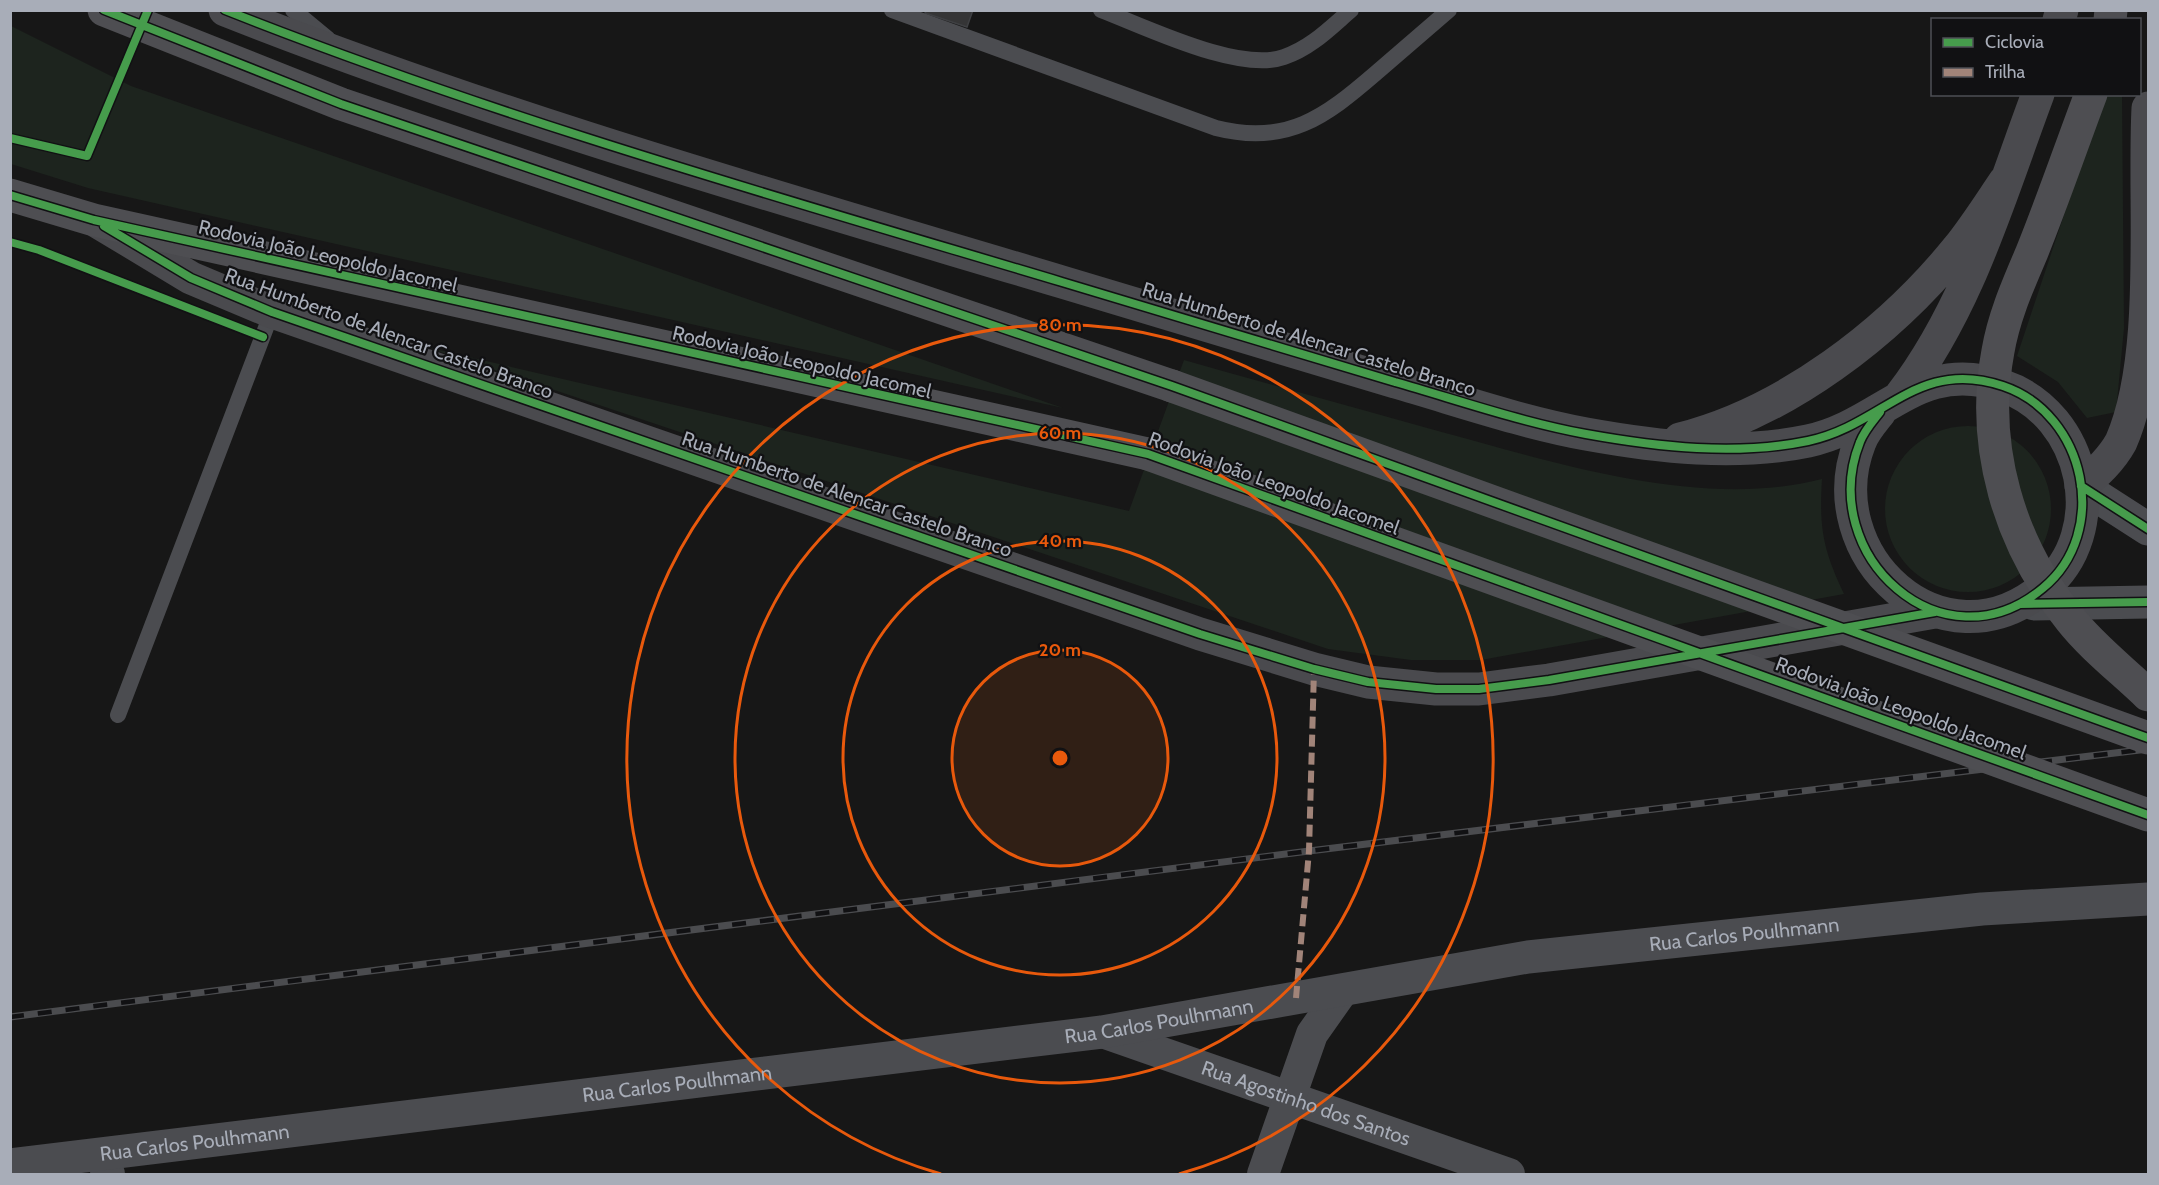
<svg xmlns="http://www.w3.org/2000/svg" width="2159" height="1185" viewBox="0 0 2159 1185" font-family="Cabin,sans-serif">
  <rect width="100%" height="100%" fill="#171717"/>
  <path fill="#1d241e" d="M 11,26 L 131,86 L 1063,408 L 88,188 L 11,164 Z
    M 2104,95 L 2122,95 L 2124,328 L 2116,412 L 2087,418 L 2058,382 L 2017,356 Z
    M 426,347 L 1129,511 L 1184,360 C 1268,384 1353,407 1438,431 C 1557,463 1701,510 1822,479 C 1819,529 1823,549 1844,594 L 1481,660 L 1411,660 L 1328,649 Z
    M1885 509a83 83 0 1 1 166 0a83 83 0 1 1-166 0Z"/>
  <path fill="#353536" stroke="#3f4043" stroke-width="1.5" d="M 926,10 L 973,10 L 967,27 L 925,13 Z"/>
  <g fill="none" stroke-linecap="round" stroke-linejoin="round">
    <path stroke="#4d4e52" stroke-width="4" stroke-dasharray="3 4.5" stroke-linecap="butt" d="M 10,138 L 87,156 L 129,58"/>
    <path stroke="#4b4c50" stroke-width="16" d="M 293,10 L 328,39
      M 892,10 L 1216,128 C 1287,146 1325,117 1376,73 C 1400,52 1425,31 1449,10
      M 1101,10 C 1146,27 1239,73 1284,57 C 1311,48 1330,28 1351,10
      M 118,715 L 272,312"/>
    <g stroke="#4b4c50" stroke-width="32">
      <path id="s1" d="M 1102,1032 L 1509,1174"/>
      <path d="M 99,1155 L 109,1174"/>
      <path d="M 1263,1174 L 1312,1034 L 1343,990"/>
    </g>
    <g stroke="#4b4c50" stroke-width="33">
      <path d="M 2081,486 L 2148,529"/>
      <path d="M 2034,604 L 2148,602"/>
      <path id="s2" d="M 10,1165 L 1102,1032 L 1528,957 L 1982,909 L 2148,899"/>
    </g>
    <path stroke="#4a4a4e" stroke-width="33" d="M 225,10 C 498,118 781,198 1062,282 C 1173,316 1284,349 1395,382 C 1458,400 1521,422 1586,434 C 1658,447 1736,456 1808,441 C 1884,425 1917,357 2003,386 C 2086,414 2111,532 2043,588 C 1943,672 1815,555 1860,442 C 1864,431 1873,421 1880,412
      M 2059,20 L 2062,10
      M 98,222 L 191,278 L 272,312 L 1200,634 L 1314,669 L 1368,682 L 1436,689 L 1479,689 L 1549,680 L 1935,612
      M 1901,395 C 1969,306 1999,198 2038,94
      M 1680,439 C 1786,412 1889,333 1958,248 C 1975,227 1990,203 2005,181
      M 2081,486 C 2097,473 2111,460 2121,442 C 2159,355 2143,206 2148,108"/>
    <path stroke="#4e4e52" stroke-width="33" d="M 104,10 L 341,104 L 1172,386
      M 2110,20 L 2111,10
      M 10,195 L 94,220 L 1148,454"/>
    <g stroke="#4b4c4f" stroke-width="7">
      <path id="rail" d="M 10,1017 L 1309,851 L 2148,749"/>
    </g>
    <use href="#rail" stroke="#111113" stroke-width="4.5" stroke-dasharray="14" stroke-linecap="butt"/>
    <path stroke="#4e4e52" stroke-width="33" d="M 2091,94 C 2071,147 2053,200 2032,252 C 2018,285 2004,316 1998,351 C 1980,446 2009,544 2070,619 C 2092,647 2122,670 2148,695
      M 1172,386 L 2148,738
      M 1148,454 L 2148,815"/>
    <path stroke="#a18479" stroke-width="6" stroke-dasharray="12 6" stroke-linecap="butt" d="M 1296,998 L 1309,851 L 1314,669"/>
    <g stroke="#111113" stroke-width="11">
      <path id="cycleway" d="M 104,10 L 341,104 L 1172,386 L 2148,738
        M 225,10 C 498,118 781,198 1062,282 C 1173,316 1284,349 1395,382 C 1458,400 1521,422 1586,434 C 1658,447 1736,456 1808,441 C 1884,425 1917,357 2003,386 C 2086,414 2111,532 2043,588 C 1943,672 1815,555 1860,442 C 1864,431 1873,421 1880,412
        M 10,138 L 87,156 L 148,10
        M 10,195 L 94,220 L 1148,454 L 2148,815
        M 104,226 L 191,278 L 272,312 L 1200,634 L 1314,669 L 1368,682 L 1436,689 L 1479,689 L 1549,680 L 1935,612
        M 10,242 L 39,250 L 263,337
        M 2081,486 L 2148,529
        M 2020,604 L 2148,602"/>
    </g>
    <use href="#cycleway" stroke="#469c4c" stroke-width="8"/>
  </g>
  <circle cx="1060" cy="758" r="108" fill="#e8590c" fill-opacity=".12"/>
  <g fill="none" stroke="#e8590c" stroke-width="3">
    <circle cx="1060" cy="758" r="108"/>
    <circle cx="1060" cy="758" r="217"/>
    <circle cx="1060" cy="758" r="325"/>
    <path d="M941 1174A433 433 0 1 1 1179 1174"/>
  </g>
  <g text-anchor="middle" stroke-width="4.5" stroke-linejoin="round" paint-order="stroke">
    <g font-size="20" fill="#a8adb8" stroke="#111113">
      <text transform="translate(328 256) rotate(13)" y="7">Rodovia João Leopoldo Jacomel</text>
      <text transform="translate(389 333) rotate(20)" y="7">Rua Humberto de Alencar Castelo Branco</text>
      <text transform="translate(1309 339) rotate(17)" y="7">Rua Humberto de Alencar Castelo Branco</text>
      <text transform="translate(802 362) rotate(13)" y="7">Rodovia João Leopoldo Jacomel</text>
      <text transform="translate(1274 483) rotate(20)" y="7">Rodovia João Leopoldo Jacomel</text>
      <text transform="translate(847 494) rotate(19)" y="7">Rua Humberto de Alencar Castelo Branco</text>
      <text transform="translate(1901 708) rotate(20)" y="7">Rodovia João Leopoldo Jacomel</text>
      <text dy="7" stroke="none"><textPath href="#s2" startOffset="1750">Rua Carlos Poulhmann</textPath></text>
      <text dy="7" stroke="none"><textPath href="#s2" startOffset="1158">Rua Carlos Poulhmann</textPath></text>
      <text dy="7" stroke="none"><textPath href="#s2" startOffset="672">Rua Carlos Poulhmann</textPath></text>
      <text dy="7" stroke="none"><textPath href="#s1" startOffset="216">Rua Agostinho dos Santos</textPath></text>
      <text dy="7" stroke="none"><textPath href="#s2" startOffset="186">Rua Carlos Poulhmann</textPath></text>
    </g>
  </g>
  <circle cx="1060" cy="758" r="9" fill="#e8590c" stroke="#111113" stroke-width="3"/>
  <g font-size="18" text-anchor="middle" font-weight="bold" fill="#e8590c" stroke="#111113" stroke-width="4.5" stroke-linejoin="round" paint-order="stroke">
    <text x="1060" y="331">80 m</text>
    <text x="1060" y="439">60 m</text>
    <text x="1060" y="547">40 m</text>
    <text x="1060" y="656">20 m</text>
  </g>
  <rect width="2159" height="1185" fill="none" stroke="#a8adb8" stroke-width="24"/>
  <rect x="1931" y="18" width="210" height="78" fill="#111113" stroke="#4d4f55" stroke-width="1.5"/>
  <rect x="1943" y="38" width="30" height="9" fill="#469c4c" stroke="#4d4f55" stroke-width="1.5"/>
  <text x="1985" y="48" font-size="18" fill="#a8adb8">Ciclovia</text>
  <rect x="1943" y="68" width="30" height="9" fill="#a18479" stroke="#4d4f55" stroke-width="1.5"/>
  <text x="1985" y="78" font-size="18" fill="#a8adb8">Trilha</text>
</svg>
